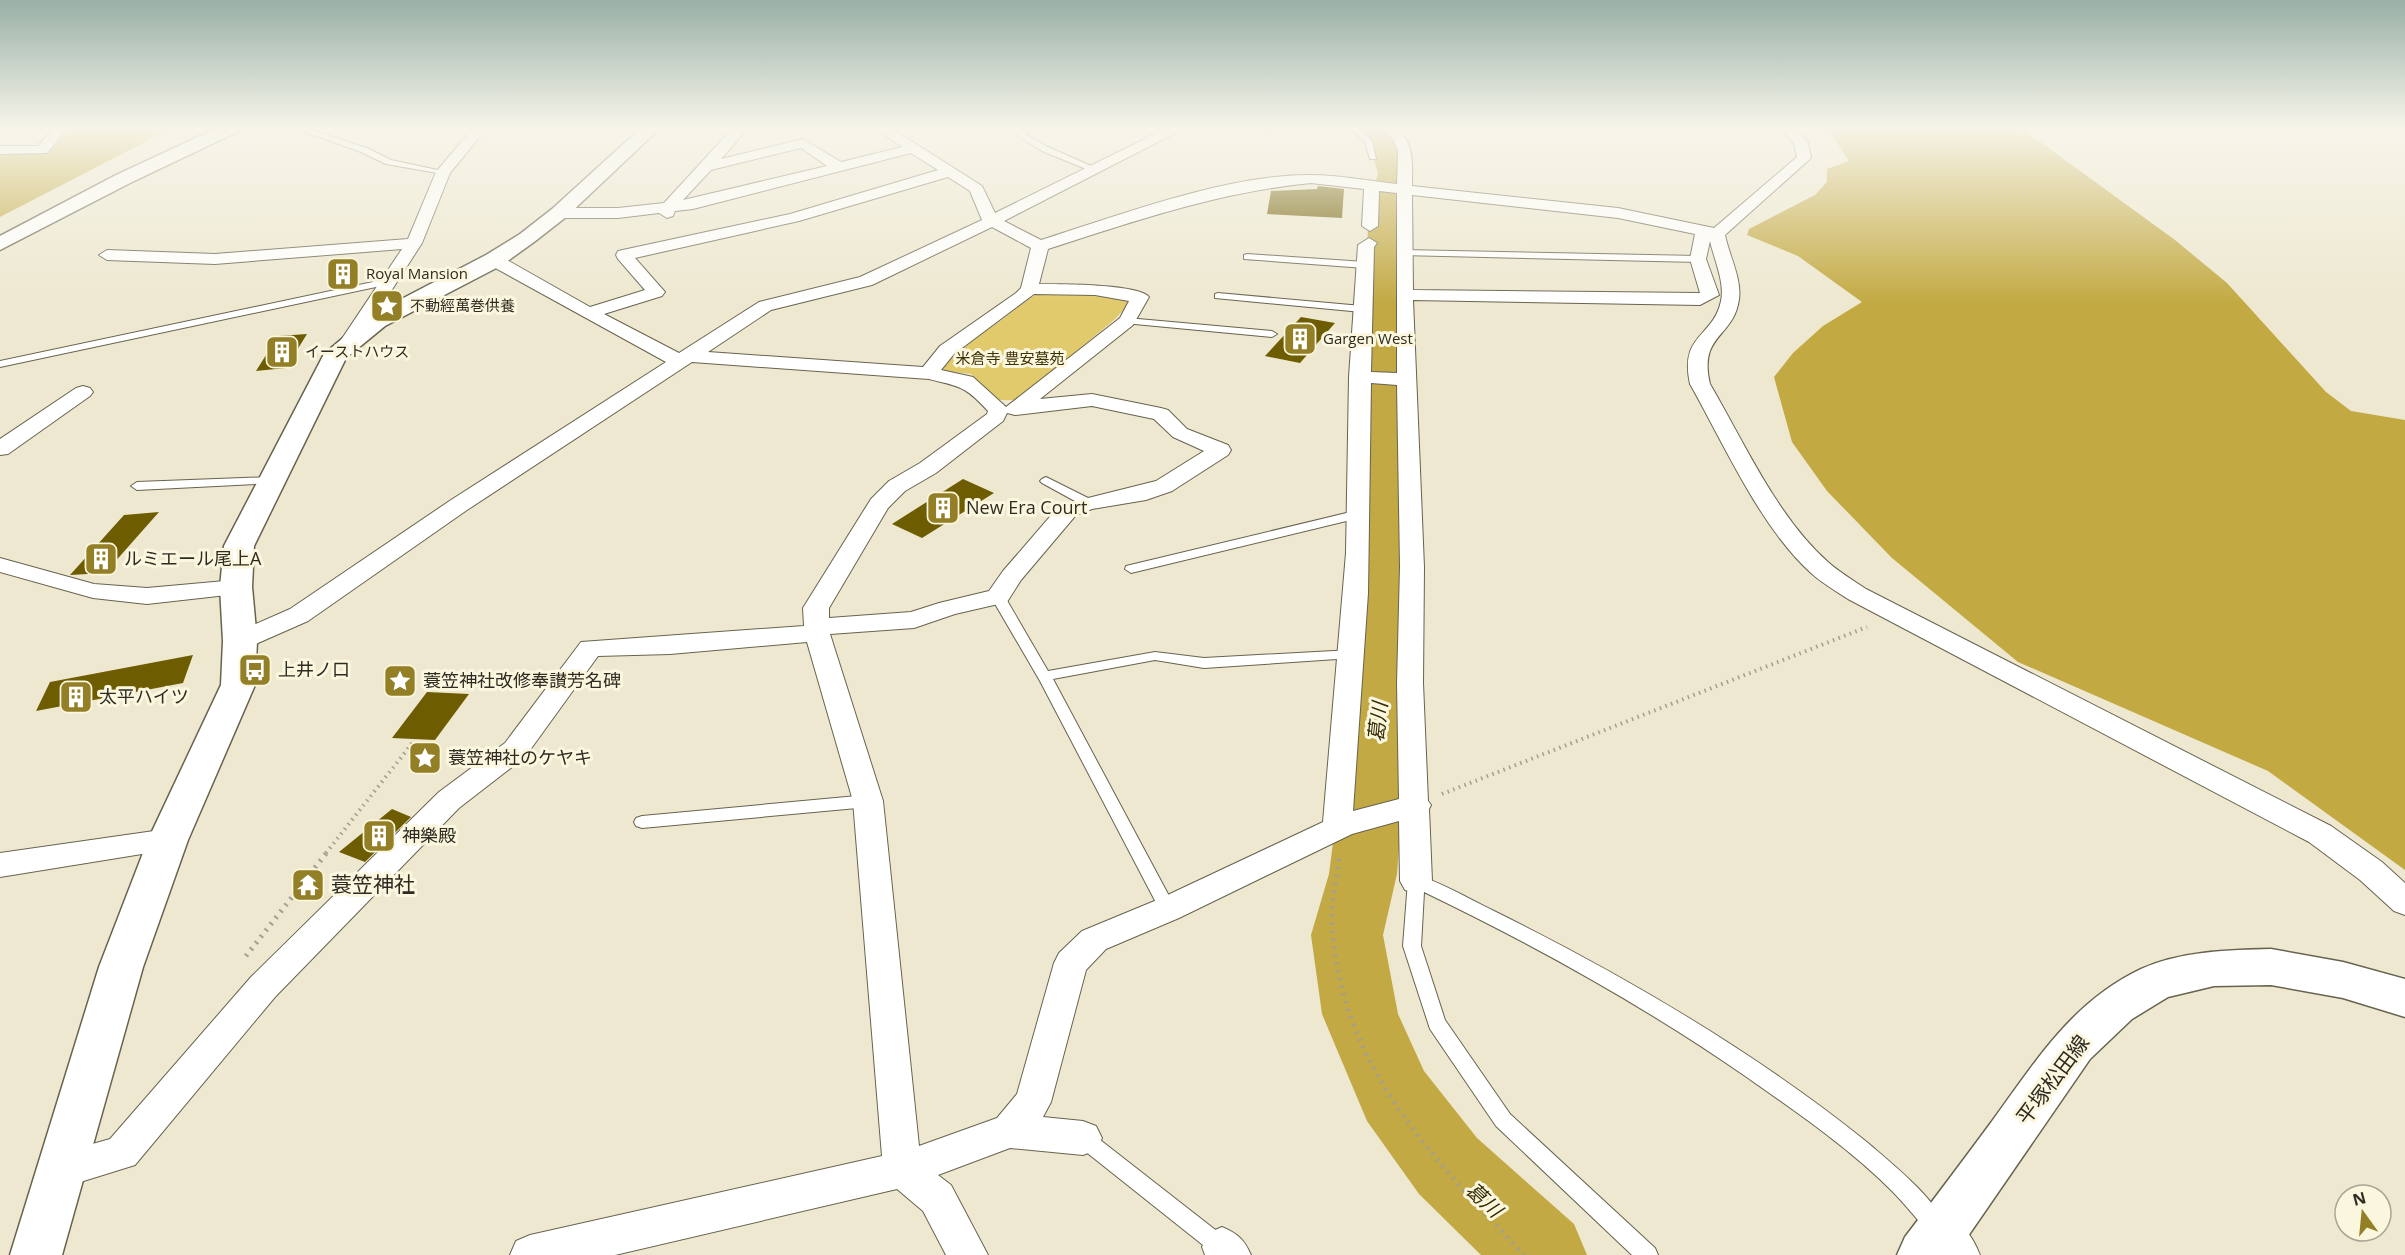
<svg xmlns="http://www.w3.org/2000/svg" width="2405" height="1255" viewBox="0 0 2405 1255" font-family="'Open Sans','Noto Sans JP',sans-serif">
  <rect width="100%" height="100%" fill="#eee8d0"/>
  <path fill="#e1ca6b" d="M 1046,291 L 1091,293 L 1127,298 L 1131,302 L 1115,319 L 1018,400 L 999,400 L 971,374 L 944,371 L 943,367 L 947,363 C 966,345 982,333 1003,319 C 1018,308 1028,296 1046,291 Z"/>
  <path fill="#c2a942" d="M 71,128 L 172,128 L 0,217 L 0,154 L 47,154 Z
    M 1822,128 L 2021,128 L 2175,240 L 2227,283 L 2326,392 L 2351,411 L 2405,420 L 2405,870 L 2268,771 L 2018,662 L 1892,558 L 1827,491 L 1792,442 L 1774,377 L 1793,353 L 1823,326 L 1862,302 L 1798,256 L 1747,235 L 1749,229 L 1815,195 L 1827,182 L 1827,169 L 1849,161 L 1832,135 Z"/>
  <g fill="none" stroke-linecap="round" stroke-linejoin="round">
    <path fill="#c2a943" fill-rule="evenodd" d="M 1355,128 L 1388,128 L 1404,153 L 1410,174 L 1403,200 L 1404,279 L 1408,482 L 1417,608 L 1397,874 L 1383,935 L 1398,1014 L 1424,1071 L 1477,1138 L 1574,1224 L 1587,1255 L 1481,1255 L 1419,1194 L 1367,1121 L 1322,1014 L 1311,935 L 1329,874 L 1363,608 L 1360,482 L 1366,279 L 1369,200 L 1378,174 L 1372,153 Z"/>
  </g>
  <path fill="#6e5c00" d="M 1318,186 L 1344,189 L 1342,218 L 1267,214 L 1271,191 L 1317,189 Z
    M 1301,317 L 1335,323 L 1300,363 L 1265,356 Z
    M 307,334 L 286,368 L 256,371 L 278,336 Z
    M 963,479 L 994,493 L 922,538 L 892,524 Z
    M 159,512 L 105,573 L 70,575 L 124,515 Z
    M 193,655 L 183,683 L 36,711 L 50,682 Z
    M 427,692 L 469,694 L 435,740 L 392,738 Z
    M 392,809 L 411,817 L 365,862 L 339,852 Z"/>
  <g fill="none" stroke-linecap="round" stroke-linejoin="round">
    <g stroke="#68634e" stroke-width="2">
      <path id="lane" d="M 294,128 L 305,128 L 367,148 L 391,160 L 447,172 L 443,174 L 386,164 L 361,152 Z
        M 1031,128 L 1043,128 L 1025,134 L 1048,147 L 1098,169 L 1091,171 L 1042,151 L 1015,134 Z
        M 1257,128 L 1267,128 L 1271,131 L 1267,133 Z
        M 1350,128 L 1358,128 L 1372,141 L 1376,159 L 1370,159 L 1365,142 Z
        M 1404,250 L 1698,256 L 1702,259 L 1698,262 L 1401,255 L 1401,251 Z
        M 1247,254 L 1365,262 L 1369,265 L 1365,268 L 1244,259 L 1244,255 Z
        M 387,279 L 390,280 L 390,284 L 0,367 L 0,361 Z
        M 1218,293 L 1362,306 L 1367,309 L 1362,312 L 1215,298 L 1215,294 Z
        M 1127,318 L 1272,331 L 1277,334 L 1272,337 L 1124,323 L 1124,319 Z
        M 272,477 L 278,481 L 276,483 L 137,490 L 131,486 L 137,482 Z
        M 1046,477 L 1092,500 L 1094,503 L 1092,506 L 1084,506 L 1042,483 L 1040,481 L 1042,479 Z
        M 1359,510 L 1363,511 L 1365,514 L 1363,517 L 1131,573 L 1125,569 L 1126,566 Z
        M 998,593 L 1005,597 L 1048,671 L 1155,652 L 1204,658 L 1352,650 L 1359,654 L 1352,658 L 1204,668 L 1155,660 L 1053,679 L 1176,909 L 1174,914 L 1168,916 L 1162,914 L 1040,681 L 991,597 Z
        M 868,795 L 874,797 L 876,801 L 874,805 L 868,807 L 642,828 L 636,826 L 634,822 L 636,818 L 642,816 Z
        M 1416,875 C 1443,883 1469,899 1494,911 C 1625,976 1754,1051 1868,1143 C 1891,1163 1934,1197 1945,1225 L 1942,1232 L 1935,1235 L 1928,1232 C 1916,1218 1905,1204 1892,1191 C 1849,1148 1798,1113 1748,1078 C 1646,1007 1536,946 1424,892 L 1421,946 L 1445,1020 L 1510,1114 L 1655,1248 L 1658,1255 L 1632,1255 L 1496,1126 L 1430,1029 L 1403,946 L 1408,881 L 1410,876 Z
        M 1083,1129 L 1090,1132 L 1227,1239 L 1231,1246 L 1227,1253 L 1213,1253 L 1076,1144 L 1073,1138 L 1076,1132 Z"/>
    </g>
    <g stroke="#68634e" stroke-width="2">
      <path id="street" d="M 54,128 L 68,128 L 47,153 L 0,154 L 0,146 L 38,146 Z
        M 473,128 L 487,128 L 450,173 L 422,243 L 357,344 L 343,344 L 341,340 L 402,249 L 215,264 L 107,260 L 99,255 L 107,250 L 215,254 L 408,239 L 436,172 Z
        M 733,128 L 748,128 L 721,159 L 803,139 L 841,162 L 902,147 L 875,128 L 891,128 L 982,186 L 995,213 L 1167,128 L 1185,128 L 1004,221 L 1041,240 C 1120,215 1228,174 1311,175 C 1339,175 1369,181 1397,184 L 1398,151 L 1393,139 L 1381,128 L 1396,128 C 1415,143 1412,164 1412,186 L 1618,208 L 1714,228 L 1797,157 L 1794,144 L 1781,128 L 1795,128 L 1808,143 L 1811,158 L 1725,235 C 1729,255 1742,279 1739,299 C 1734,338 1698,334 1710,384 C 1744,442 1777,517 1828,562 C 1839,572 1853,580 1866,589 L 2331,826 L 2382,862 L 2405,883 L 2405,915 L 2394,911 L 2360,880 L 2309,842 L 1848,599 C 1836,591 1822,583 1811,573 C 1760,527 1724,444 1690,384 C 1679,334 1713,338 1721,301 C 1725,282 1714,259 1710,241 L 1706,259 L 1719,295 L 1700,305 L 1413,300 L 1424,567 L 1423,683 L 1428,801 L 1431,805 L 1429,809 L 1432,881 L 1427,890 L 1416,893 L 1405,890 L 1400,881 L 1399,821 L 1352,834 L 1179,918 L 1106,949 L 1086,970 L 1051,1102 L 1043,1117 L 1083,1121 L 1096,1126 L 1102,1138 L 1096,1150 L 1083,1155 L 1010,1148 L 938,1175 L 951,1185 L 988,1255 L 946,1255 L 923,1211 L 897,1189 L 615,1255 L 510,1255 L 516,1241 L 530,1235 L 882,1156 L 853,801 L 807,642 L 670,654 L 598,656 L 525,757 L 459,808 L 275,997 L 135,1165 L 61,1188 L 47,1183 L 42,1170 L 47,1157 L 110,1139 L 251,977 L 439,792 L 505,743 L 581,642 L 804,626 L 803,608 L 871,499 L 889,481 L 920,463 L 987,414 L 988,411 C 965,386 961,387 929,379 L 692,362 L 467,510 L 308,621 L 249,647 L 240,649 L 231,647 L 227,641 L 231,635 L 290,609 L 451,500 L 666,362 L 488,264 L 486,260 L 488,256 L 500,256 L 590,307 L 645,290 L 618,259 L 616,255 L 618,251 L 790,214 L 938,170 L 911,153 L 693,209 L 675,211 L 673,216 L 667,218 L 659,213 L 618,218 L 559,218 L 551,213 L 559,208 L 618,208 L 664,203 ZM 801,148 L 827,166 L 683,200 L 711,170 ZM 948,177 L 970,191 L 982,220 L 860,277 L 759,302 L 679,353 L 604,314 L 662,296 L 665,292 L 635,258 L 799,221 ZM 1311,183 L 1364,189 L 1362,226 L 1370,231 L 1378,226 L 1379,191 L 1397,193 L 1397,373 L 1371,372 L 1374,247 L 1377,243 L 1369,238 L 1358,245 L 1349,377 L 1346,553 L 1323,822 L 1157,900 L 1082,931 L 1059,953 L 1054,963 L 1017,1094 L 997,1118 L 919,1146 L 883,801 L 830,634 L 914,628 L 955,614 L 1007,602 L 1021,580 L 1076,515 L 1092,509 L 1146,500 L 1172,491 L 1228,455 L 1231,450 L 1228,445 L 1187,429 L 1168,410 L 1161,408 L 1092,394 L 1040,399 L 1133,325 L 1149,297 C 1139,284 1058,284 1039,284 L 1048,249 C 1135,221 1219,192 1311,183 ZM 1412,195 L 1618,218 L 1695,234 L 1690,259 L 1700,293 L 1413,290 ZM 992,227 L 1031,248 L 1021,288 L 1016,293 L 940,346 L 923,367 L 708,352 L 771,310 L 872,285 ZM 1034,294 L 1095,295 L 1129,301 L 1120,318 L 1006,407 L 973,377 L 941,370 L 954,354 ZM 1371,383 L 1397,385 L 1400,567 L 1397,683 L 1399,799 L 1353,811 L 1368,593 ZM 1092,406 L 1154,419 L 1173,437 L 1204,451 L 1156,481 L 1060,505 L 1003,571 L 989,591 L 939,603 L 911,612 L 829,618 L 829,608 L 888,508 L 905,491 L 936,473 L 1003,421 L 1007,413 L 1015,415 Z
        M 83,386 L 90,388 L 93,392 L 90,396 L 8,454 L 0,455 L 0,439 L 76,388 Z
        M 0,558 L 94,584 L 147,588 L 236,580 L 245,582 L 248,587 L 245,592 L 236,594 L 147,604 L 93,598 L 0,572 Z
        M 168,829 L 179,832 L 183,840 L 179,848 L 0,877 L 0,853 Z
        M 1941,1212 C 1961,1220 1972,1235 1980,1255 L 1935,1255 L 1921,1231 L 1927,1217 Z
        M 1222,1227 C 1238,1234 1244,1239 1251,1255 L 1205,1255 L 1202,1247 L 1208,1233 Z"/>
    </g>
    <g stroke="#68634e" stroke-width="3">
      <path id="secondary" d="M 641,128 L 660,128 L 566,217 L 534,242 L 502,265 L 385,326 L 346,358 L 254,546 L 252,587 L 257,641 L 255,685 L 188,840 L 143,967 L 62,1255 L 10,1255 L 99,967 L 148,840 L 221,685 L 223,641 L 220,587 L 224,546 L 324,354 L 369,316 L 486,255 L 520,234 L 552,209 Z"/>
    </g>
    <g stroke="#68634e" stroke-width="3">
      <path id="primary" d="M 217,128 L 240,128 L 237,132 L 130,183 L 0,250 L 0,236 L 116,175 Z
        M 2271,949 L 2343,962 L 2405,979 L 2405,1017 L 2343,998 L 2271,985 L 2214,986 L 2168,997 L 2132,1019 L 2090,1059 L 1955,1255 L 1897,1255 L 1905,1237 C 1934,1199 1962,1162 1990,1124 C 2034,1064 2071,1002 2141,969 C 2181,951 2228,950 2271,949 Z"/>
    </g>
    <path stroke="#a49f8d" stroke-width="4" stroke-dasharray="1.5 4.5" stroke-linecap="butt" d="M 1442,794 L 1867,627
      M 326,853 L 414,741"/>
    <path stroke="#a49f8d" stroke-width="5" stroke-dasharray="2 6" stroke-linecap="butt" d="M 1339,859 C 1337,878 1331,898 1332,918 C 1336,1061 1432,1157 1524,1255
      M 246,956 L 328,851"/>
    <use href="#lane" fill="#fff" fill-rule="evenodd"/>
    <use href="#street" fill="#fff" fill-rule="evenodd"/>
    <use href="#secondary" fill="#fff" fill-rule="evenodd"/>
    <use href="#primary" fill="#fff" fill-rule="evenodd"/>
  </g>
  <linearGradient id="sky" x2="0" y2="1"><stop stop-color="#99b0a6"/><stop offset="0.42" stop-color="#f7f5ea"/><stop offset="1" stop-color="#f7f5ea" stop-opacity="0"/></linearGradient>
  <rect width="2405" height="304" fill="url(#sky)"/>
  <defs>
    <g id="building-square" transform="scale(1.725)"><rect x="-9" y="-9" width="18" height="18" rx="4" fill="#937f26" stroke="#fbf6de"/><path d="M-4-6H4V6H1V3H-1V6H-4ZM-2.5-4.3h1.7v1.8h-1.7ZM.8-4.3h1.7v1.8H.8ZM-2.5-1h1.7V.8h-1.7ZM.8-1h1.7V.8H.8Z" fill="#fff"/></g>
    <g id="sight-square" transform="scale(1.725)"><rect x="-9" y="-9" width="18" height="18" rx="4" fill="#937f26" stroke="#fbf6de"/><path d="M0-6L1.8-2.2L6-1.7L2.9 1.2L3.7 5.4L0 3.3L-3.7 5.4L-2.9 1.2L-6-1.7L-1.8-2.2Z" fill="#fff"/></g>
    <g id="bus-square" transform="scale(1.725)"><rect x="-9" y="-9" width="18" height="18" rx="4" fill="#937f26" stroke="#fbf6de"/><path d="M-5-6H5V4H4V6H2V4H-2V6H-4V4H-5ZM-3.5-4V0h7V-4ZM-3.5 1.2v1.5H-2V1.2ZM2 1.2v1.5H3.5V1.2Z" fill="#fff"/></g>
    <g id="temple-square" transform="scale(1.725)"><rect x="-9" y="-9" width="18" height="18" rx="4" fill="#937f26" stroke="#fbf6de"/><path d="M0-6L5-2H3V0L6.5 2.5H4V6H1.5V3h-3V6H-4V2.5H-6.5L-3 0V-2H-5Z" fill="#fff"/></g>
  </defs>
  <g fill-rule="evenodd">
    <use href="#building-square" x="343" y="274"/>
    <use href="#sight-square" x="387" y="306"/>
    <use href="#building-square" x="1300" y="339"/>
    <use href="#building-square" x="282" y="352"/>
    <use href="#building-square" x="943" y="508"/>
    <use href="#building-square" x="101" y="559"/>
    <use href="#bus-square" x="255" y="670"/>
    <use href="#sight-square" x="400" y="681"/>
    <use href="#building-square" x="76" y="697"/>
    <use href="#sight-square" x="425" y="758"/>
    <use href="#building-square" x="379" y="836"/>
    <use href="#temple-square" x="308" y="885"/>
  </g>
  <g text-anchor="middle" stroke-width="6" stroke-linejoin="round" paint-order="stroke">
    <g font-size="15" fill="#2d2b22" stroke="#fbf6de" text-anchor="start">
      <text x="366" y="279">Royal Mansion</text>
      <text x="410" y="311">不動經萬巻供養</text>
      <text x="1323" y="344">Gargen West</text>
      <text x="305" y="357">イーストハウス</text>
    </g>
    <g font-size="15" fill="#3c3205" stroke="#fbf6de">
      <text x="1010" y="364">米倉寺 豊安墓苑</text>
    </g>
    <g font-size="18" fill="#2d2b22" stroke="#fbf6de" text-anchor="start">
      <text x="966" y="514">New Era Court</text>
      <text x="124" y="565">ルミエール尾上A</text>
      <text x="278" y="676">上井ノ口</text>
      <text x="423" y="687">蓑笠神社改修奉讃芳名碑</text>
      <text x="99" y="703">太平ハイツ</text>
      <text x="448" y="764">蓑笠神社のケヤキ</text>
      <text x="402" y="842">神樂殿</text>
    </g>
    <g font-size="20" font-style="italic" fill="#342a00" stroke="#fbf6de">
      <text transform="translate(1378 722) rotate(-84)" y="7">葛川</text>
      <text transform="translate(1484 1200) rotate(43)" y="7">葛川</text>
    </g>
    <g font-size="21" fill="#2d2b22" stroke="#fbf6de" text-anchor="start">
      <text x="331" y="892">蓑笠神社</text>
    </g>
    <g font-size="21" fill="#2d2b22" stroke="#fbf6de">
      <text transform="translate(2053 1080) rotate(-53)" y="7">平塚松田線</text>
    </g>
  </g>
  <g transform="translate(2363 1213) rotate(345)"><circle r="28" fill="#fbf6de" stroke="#a9a593" stroke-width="1.5"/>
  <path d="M0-4.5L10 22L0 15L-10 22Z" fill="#937f26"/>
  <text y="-9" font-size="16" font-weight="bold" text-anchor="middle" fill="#2d2b22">N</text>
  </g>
</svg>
